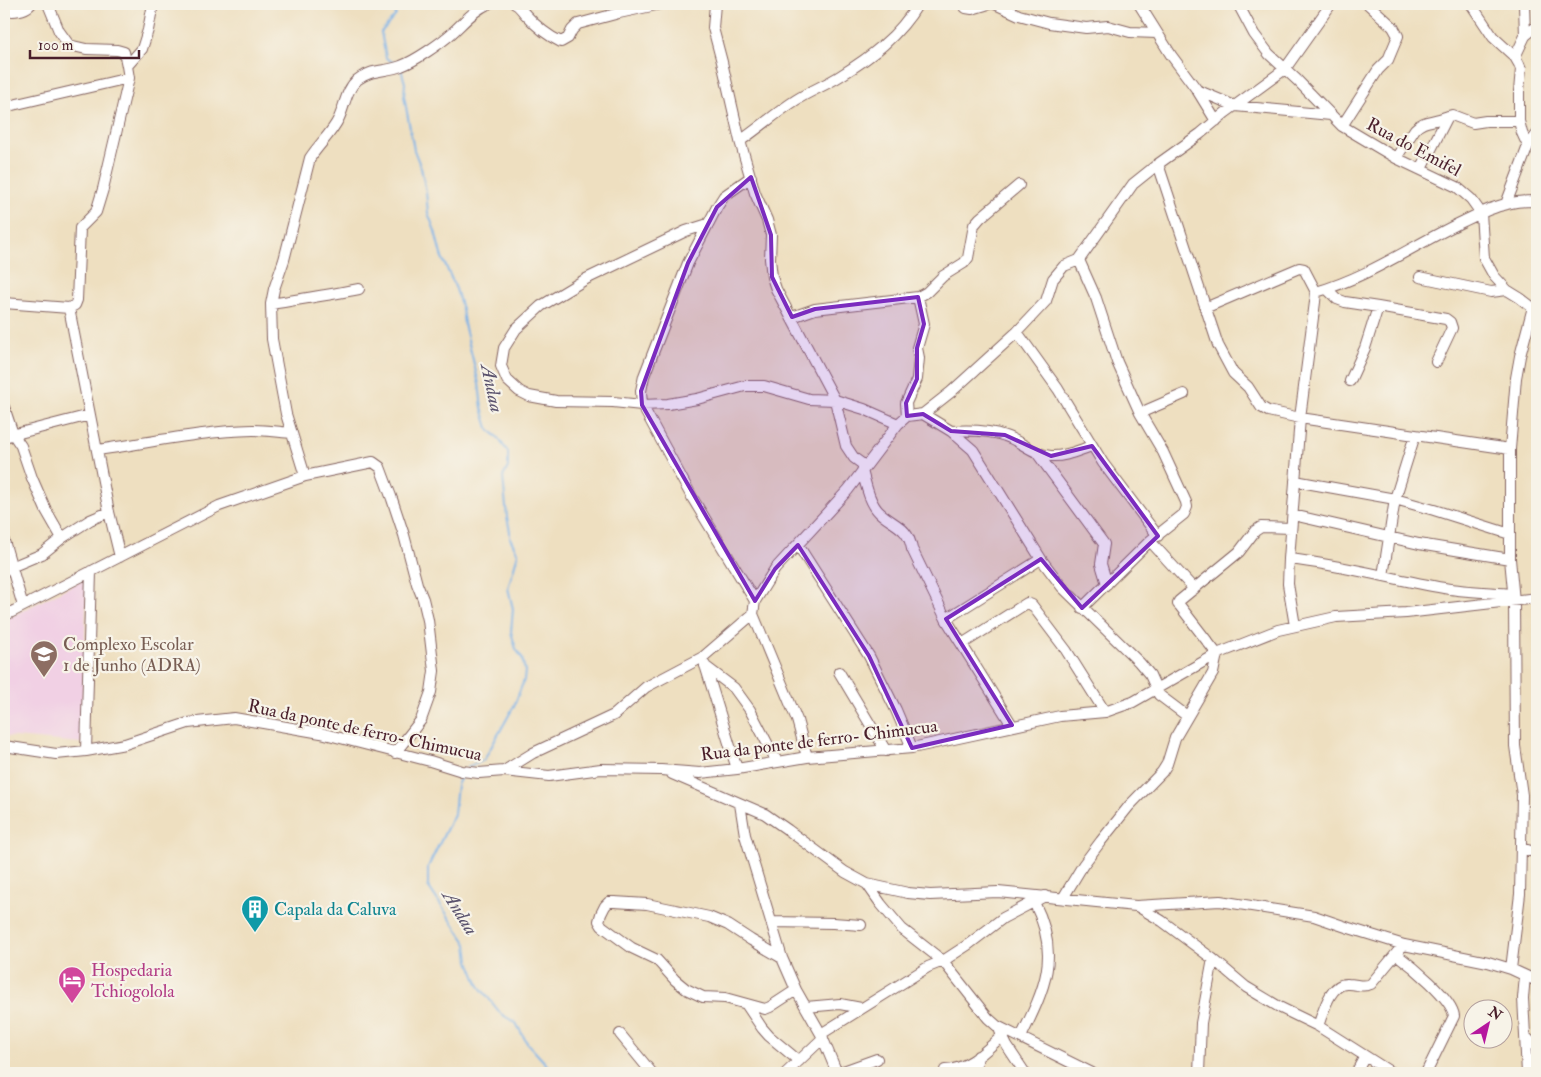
<svg xmlns="http://www.w3.org/2000/svg" width="1541" height="1077" viewBox="0 0 1541 1077" font-family="'IM FELL Double Pica',serif">
  <rect width="100%" height="100%" fill="#f7f3e8"/>
  <filter id="ink" filterUnits="userSpaceOnUse"><feTurbulence type="fractalNoise" baseFrequency=".02" numOctaves="2"/><feDisplacementMap in="SourceGraphic" scale="10" xChannelSelector="R" yChannelSelector="G"/><feConvolveMatrix kernelMatrix="1 2 1 2 8 2 1 2 1" color-interpolation-filters="sRGB"/></filter>
  <filter id="wash" filterUnits="userSpaceOnUse"><feTurbulence type="fractalNoise" baseFrequency=".0096" numOctaves="4" result="noise"/><feDisplacementMap in="SourceGraphic" scale="20" xChannelSelector="R" yChannelSelector="G"/><feGaussianBlur stdDeviation="1.12" result="paint"/><feColorMatrix in="noise" values="0 0 0 0 0 0 0 0 0 0 0 0 0 0 0 0 0 1.4 0 .05"/><feComposite in="paint" operator="in"/></filter>
  <g filter="url(#wash)">
    <rect width="100%" height="100%" fill="#eedfc0"/>
    <path fill="#f1d0e4" d="M 87,578 L 81,743 L 4,736 L 4,620 Z"/>
    <g fill="none" stroke-linecap="round" stroke-linejoin="round">
      <path stroke="#77b0e7" stroke-width="2" d="M 392,4 L 396,15 L 381,32 L 386,58 L 396,64
        M 401,69 L 405,83 L 404,96 L 414,150 L 421,168 L 426,191 L 428,213 L 435,231 L 441,255 L 456,289 L 462,309 L 464,324 L 479,384 L 482,408 L 488,428 L 498,438 L 508,452 L 508,467 L 503,477 L 507,517 L 510,531 L 510,538 L 518,554 L 508,588 L 513,609 L 511,632 L 516,649 L 522,658 L 525,671 L 524,680 L 514,706 L 484,760 L 468,767
        M 462,775 L 457,785 L 454,814 L 428,867 L 428,886 L 467,944 L 469,961 L 479,986 L 501,1014 L 516,1023 L 527,1043 L 547,1065 L 548,1073"/>
    </g>
  </g>
  <g filter="url(#ink)">
    <g fill="none" stroke-linecap="round" stroke-linejoin="round">
      <g stroke="#83625f" stroke-width="12">
        <path id="minor" d="M 48,4 L 59,31 L 69,45 L 86,49 L 117,50 L 124,52 L 127,66
          M 515,4 C 520,6 522,11 526,15 C 536,26 548,36 561,42 L 568,38 L 572,30 L 578,24 L 619,13 L 661,4
          M 715,4 L 713,28 L 722,62 L 740,141 L 755,193 L 767,220 L 771,235 L 770,259 L 772,277 L 776,289 L 835,400 L 846,446 L 854,458 L 865,466
          M 962,4 L 966,8 L 972,9 L 989,4
          M 995,4 L 1019,15 L 1049,23 L 1086,28 L 1108,26 L 1130,32 L 1157,33
          M 1139,4 L 1171,55 L 1197,90 L 1235,106 L 1331,115
          M 1238,4 L 1254,34 L 1269,54 L 1297,80 L 1342,126 L 1396,158 L 1457,187 L 1471,199 L 1481,213 L 1484,258 L 1494,276 L 1507,290 L 1520,298 L 1537,311
          M 1471,4 L 1493,37 L 1515,57 L 1519,64 L 1521,69 L 1519,91 L 1519,121 L 1522,133 L 1528,146
          M 1524,4 L 1525,36
          M 4,12 C 13,10 24,12 31,4
          M 1515,57 L 1525,36 L 1537,26
          M 1197,90 L 1216,121
          M 4,107 L 129,78
          M 1342,126 L 1378,70 L 1388,60 L 1398,36 L 1393,27 L 1368,4
          M 740,141 C 759,128 777,112 796,100 C 810,91 826,85 840,76 C 871,57 899,36 918,4
          M 1396,158 L 1415,129 C 1423,121 1429,122 1439,119 C 1443,118 1448,116 1452,115 L 1473,123 L 1486,121 L 1519,121
          M 1158,164 L 1218,345 L 1233,373 L 1248,387 L 1261,407 L 1268,411 L 1300,418 L 1510,449
          M 1421,169 L 1448,116
          M 751,177 L 724,196 L 717,207 L 688,263 L 644,376 L 641,391 L 642,405 L 693,499 L 755,601
          M 1506,204 L 1528,146 L 1537,134
          M 708,224 L 686,231 L 586,279 L 541,306 L 516,329 L 504,348 L 501,366 L 507,380 L 519,391 L 529,396 L 556,401 L 613,402 L 642,405 L 668,404 L 697,399 L 745,386 L 764,386 L 809,399 L 835,400 L 864,409 L 898,424
          M 1079,260 L 1096,298 L 1117,362 L 1140,413 L 1163,452 L 1186,502 L 1187,507 L 1184,514 L 1150,541 L 1082,608
          M 1420,277 L 1491,292 L 1507,290
          M 1327,289 L 1337,299 L 1345,302 L 1378,307 L 1446,319 L 1450,322 L 1452,328 L 1436,362
          M 1316,292 C 1369,277 1415,244 1464,221 C 1478,214 1492,207 1507,204 C 1517,201 1527,201 1537,201
          M 4,303 L 69,308
          M 271,304 C 300,299 329,295 359,289
          M 1205,308 L 1299,268 L 1304,269 L 1316,292 L 1315,302 L 1300,418 L 1289,559 L 1288,584 L 1295,626
          M 792,317 L 815,309 L 918,297 L 927,292 L 943,276 L 964,263 L 968,258 L 974,225 L 980,218 L 1019,185
          M 1017,332 L 1058,389 L 1103,463 L 1158,536
          M 1350,381 L 1365,348 L 1378,307
          M 4,407 L 13,434 L 21,446 L 32,478 L 46,510 L 62,538
          M 1140,413 L 1184,394
          M 923,414 L 951,431 L 973,450 L 1041,559 L 1062,587 L 1139,662 L 1150,675 L 1159,695 L 1187,716
          M 907,416 L 906,403 L 917,379 L 919,358 L 917,348 L 924,324 L 918,297
          M 951,431 C 968,430 989,430 1005,436 C 1021,441 1034,455 1051,456 C 1065,457 1079,450 1092,446
          M 4,437 L 90,415
          M 97,450 C 148,443 201,431 253,430 C 266,430 279,432 292,433
          M 1037,453 L 1104,544 L 1101,564 L 1107,584
          M 862,471 C 866,484 869,502 879,512 C 894,526 908,526 912,549 L 946,619 L 1012,725
          M 305,476 L 286,414 L 272,339 L 271,304 L 274,289 L 284,260 L 310,158 C 319,144 332,133 339,118 C 345,105 346,90 357,80 C 370,69 386,72 401,66 C 415,61 441,43 452,33 C 464,22 474,10 488,4
          M 1295,481 L 1395,499 L 1434,510 L 1510,534
          M 1293,515 L 1419,544 L 1510,559
          M 4,541 L 23,606
          M 1150,541 L 1194,589
          M 798,545 L 869,656 L 896,710 L 912,748
          M 120,557 L 109,512 L 69,308 L 75,305 L 77,300 L 80,228 L 96,212 L 103,189 L 129,78 L 127,66 L 142,49 L 148,30 L 153,4
          M 1289,559 C 1342,565 1392,579 1444,588 C 1467,592 1490,592 1513,594
          M 4,570 L 42,554 L 62,538 L 90,520 L 109,512
          M 1383,576 L 1395,499 L 1415,435
          M 4,616 L 219,506 L 305,476 L 373,462 L 380,467 L 392,499 L 404,535 L 417,584 L 423,599 L 428,620 L 434,671 L 431,692 L 421,720 L 395,753
          M 946,619 L 1041,559
          M 962,644 L 1027,603 L 1032,605 L 1066,650 L 1105,712
          M 705,665 L 737,769
          M 705,666 L 734,688 L 750,710 L 777,762
          M 839,672 L 886,751
          M 4,746 L 56,754 L 86,751 L 125,744 L 188,723 L 234,718 L 321,733 L 430,761 L 462,771 L 479,773 L 504,771 L 549,776 L 601,769 L 661,770 L 700,773 L 737,769 L 807,757 L 912,748 L 1060,716 L 1105,712 L 1133,702 L 1217,654 L 1278,630 L 1336,617 L 1406,613 L 1537,598
          M 86,751 L 91,571
          M 807,757 L 797,720 L 753,614 L 755,601 L 775,569 L 848,490 L 898,424 L 907,416 L 923,414 L 951,392 L 1017,332 L 1046,301 L 1053,279 L 1064,266 L 1079,260 L 1133,184 L 1158,164 L 1200,134 L 1225,113 L 1285,69 L 1331,4
          M 504,771 L 533,753 L 614,715 L 646,687 L 703,657 L 753,614
          M 672,774 L 765,814 L 788,830 L 845,872 L 867,884 L 908,893 L 930,895 L 998,892 L 1136,906 L 1220,901 L 1314,916 L 1349,928 L 1404,945 L 1488,962 L 1511,969 L 1537,981
          M 740,804 L 745,835 L 782,958 L 796,990 L 821,1034 L 837,1073
          M 1521,848 L 1537,853
          M 867,884 L 881,904 L 902,929 L 943,961 L 988,1018 L 997,1026 L 1092,1073
          M 1063,898 L 1083,865 L 1101,841 L 1129,806 L 1162,772 L 1167,764 L 1175,738 L 1213,673 L 1217,654 L 1180,606 L 1178,604 L 1179,601 L 1239,552 L 1255,531 L 1261,527 L 1291,528
          M 1137,906 L 1162,921 L 1213,959 L 1246,987 L 1281,1008 L 1318,1026 L 1392,1073
          M 771,922 L 833,923 L 861,925
          M 1396,954 C 1411,965 1452,998 1454,1016 L 1426,1073
          M 782,958 L 751,940 L 728,925 L 709,917 L 647,904 L 614,902 L 609,902 L 605,906 L 601,914 L 599,921 L 602,926 L 632,948 L 657,960 L 675,980 L 686,989 L 703,997 L 725,998 L 765,1009 L 770,1007 L 796,990
          M 1511,969 L 1520,894 L 1522,795 L 1515,746 L 1514,601 L 1510,559 L 1510,449 L 1516,378 L 1520,356 L 1533,307
          M 1525,976 L 1523,998 L 1527,1073
          M 746,1004 L 762,1028 L 769,1036 L 799,1061
          M 806,1007 L 840,1004 L 861,1008
          M 1318,1026 C 1323,1013 1330,982 1348,984 C 1357,984 1363,988 1371,984 L 1400,949
          M 1000,1031 L 1007,1046 L 1025,1073
          M 620,1034 L 652,1073
          M 821,1034 L 928,967 L 943,961 L 969,944 L 1003,918 L 1045,896
          M 1021,1037 C 1045,988 1061,955 1034,902
          M 1526,1037 L 1537,1048
          M 945,1070 C 969,1069 985,1051 1002,1036
          M 786,1073 L 823,1038
          M 838,1073 L 877,1059
          M 975,1073 L 978,1056
          M 1199,1073 L 1201,1023 L 1213,959
          M 1356,1073 L 1365,1056"/>
      </g>
      <use href="#minor" stroke="#fff" stroke-width="10"/>
    </g>
  </g>
  <path fill="#7b2cbf" fill-opacity="0.2" stroke="#7b2cbf" stroke-width="4" stroke-linejoin="round" d="M 751,177 L 771,235 L 772,277 L 792,317 L 815,309 L 918,297 L 924,324 L 917,348 L 917,379 L 906,403 L 907,416 L 923,414 L 951,431 L 1005,435 L 1051,456 L 1092,446 L 1158,536 L 1082,608 L 1041,559 L 946,619 L 1012,725 L 912,748 L 869,656 L 798,545 L 775,569 L 755,601 L 642,405 L 641,391 L 688,263 L 717,207 Z"/>
  <defs>
    <g id="school-pin" transform="scale(1.4375)"><path d="M0 17L-7.5 6A9.5 9.5 0 1 1 7.5 6Z" fill="#8d6e63" stroke="#f7f3e8"/><path d="M0-5L7-2L0 1L-7-2ZM-4 1L0 2.5L4 1V4Q0 6-4 4Z" fill="#fff"/></g>
    <g id="building-pin" transform="scale(1.4375)"><path d="M0 17L-7.5 6A9.5 9.5 0 1 1 7.5 6Z" fill="#0f9aa8" stroke="#f7f3e8"/><path d="M-4-6H4V6H1V3H-1V6H-4ZM-2.5-4.3h1.7v1.8h-1.7ZM.8-4.3h1.7v1.8H.8ZM-2.5-1h1.7V.8h-1.7ZM.8-1h1.7V.8H.8Z" fill="#fff"/></g>
    <g id="hotel-pin" transform="scale(1.4375)"><path d="M0 17L-7.5 6A9.5 9.5 0 1 1 7.5 6Z" fill="#d1479c" stroke="#f7f3e8"/><path d="M-6-4.5h1.5V1H6V5H4.5V3h-9V5H-6ZM-4 0a1.8 1.8 0 1 1 3.6 0ZM.5 0V-2.5h3Q6-2.5 6 0Z" fill="#fff"/></g>
  </defs>
  <g fill-rule="evenodd">
    <use href="#school-pin" x="44" y="654"/>
    <use href="#building-pin" x="255" y="909"/>
    <use href="#hotel-pin" x="72" y="980"/>
  </g>
  <g text-anchor="middle" stroke-width="4.5" stroke-linejoin="round" paint-order="stroke">
    <g font-size="18" fill="#4a1f2b" stroke="#f7f3e8">
      <text transform="translate(1414 147) rotate(28)" y="6">Rua do Emifel</text>
      <text transform="translate(365 730) rotate(12)" y="6">Rua da ponte de ferro- Chimucua</text>
      <text transform="translate(819 740) rotate(-7)" y="6">Rua da ponte de ferro- Chimucua</text>
    </g>
    <g font-size="18" fill="#785e54" stroke="#f7f3e8" text-anchor="start">
      <text x="63" y="650">Complexo Escolar<tspan x="63" dy="21">1 de Junho (ADRA)</tspan></text>
    </g>
    <g font-size="18" fill="#0d838f" stroke="#f7f3e8" text-anchor="start">
      <text x="274" y="915">Capala da Caluva</text>
    </g>
    <g font-size="18" fill="#b23c85" stroke="#f7f3e8" text-anchor="start">
      <text x="91" y="976">Hospedaria<tspan x="91" dy="21">Tchiogolola</tspan></text>
    </g>
    <g font-size="19" font-style="italic" fill="#5a526d" stroke="#f7f3e8">
      <text transform="translate(493 388) rotate(78)" y="7">Andaa</text>
      <text transform="translate(461 912) rotate(58)" y="7">Andaa</text>
    </g>
  </g>
  <rect width="1541" height="1077" fill="none" stroke="#f7f3e8" stroke-width="20"/>
  <g transform="translate(1488 1024) rotate(35)"><circle r="24" fill="#f7f3e8" stroke="#b29e9c"/>
  <path d="M0-4L9 19L0 12L-9 19Z" fill="#b5179e"/>
  <text y="-8" font-size="14" font-weight="bold" text-anchor="middle" fill="#4a1f2b">N</text>
  </g>
  <path d="M30 50v8h109v-8" fill="none" stroke="#4a1f2b" stroke-width="2.5"/>
  <text x="38" y="50" font-size="15" fill="#4a1f2b" stroke="#f7f3e8" stroke-width="4" paint-order="stroke">100 m</text>
</svg>
